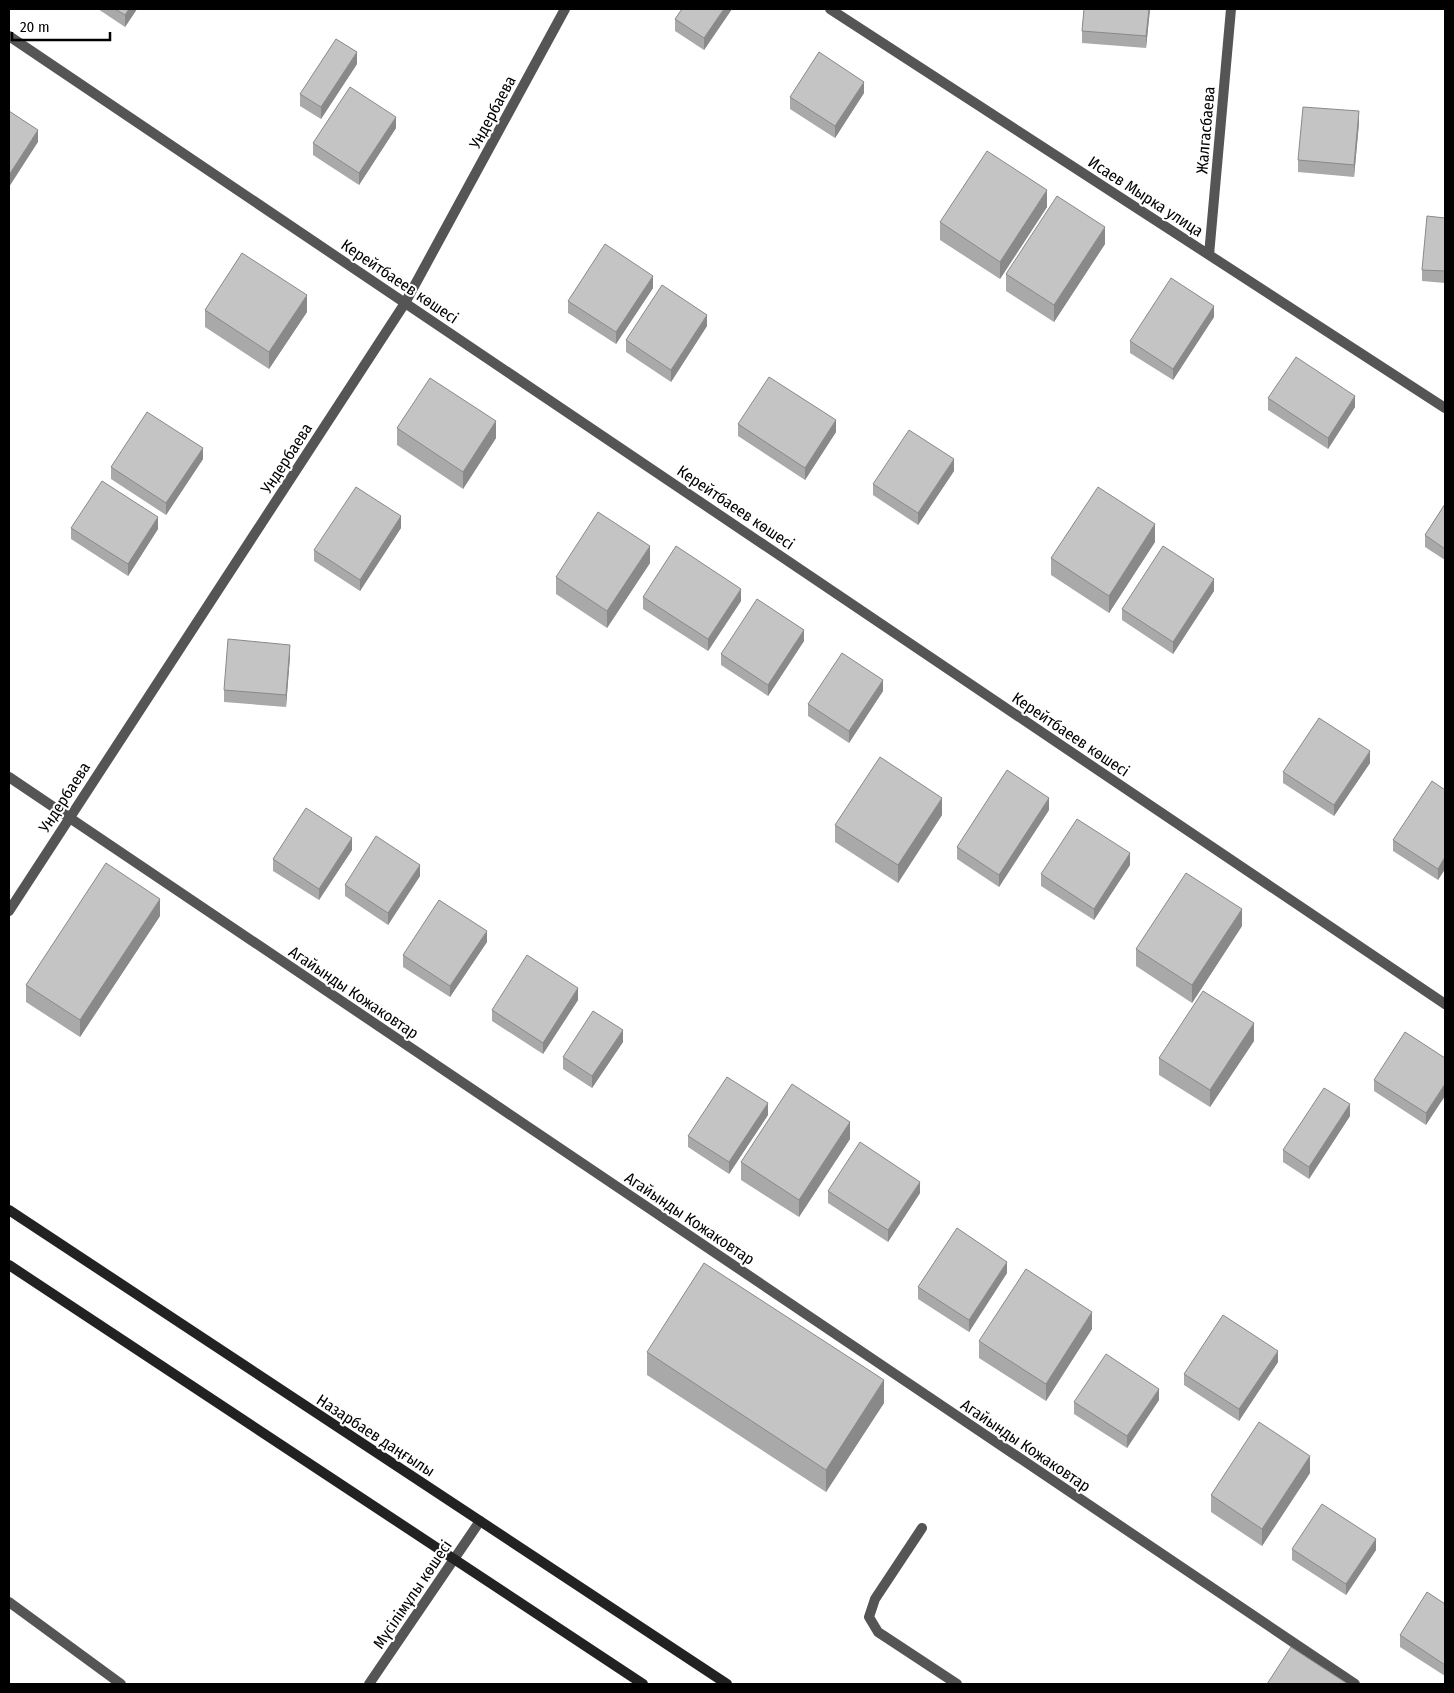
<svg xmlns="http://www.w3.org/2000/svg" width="1454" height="1693" viewBox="0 0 1454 1693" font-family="'Fira Sans Condensed',sans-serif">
  <rect width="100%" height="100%" fill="#fff"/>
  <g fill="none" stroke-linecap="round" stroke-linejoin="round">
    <path stroke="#555" stroke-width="10" d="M 922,1528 L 875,1599 L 869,1617 L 878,1632 L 957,1684"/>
    <path stroke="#555" stroke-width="10" d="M 830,9 L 1445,408
      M 9,36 L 1445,1004
      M 1209,255 L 1231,9
      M 9,777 L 1355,1684
      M 9,911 L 405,303 L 565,9
      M 9,1602 L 121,1684
      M 369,1684 L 480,1521"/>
    <path stroke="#222" stroke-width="10" d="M 9,1210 L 727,1684
      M 9,1265 L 643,1684"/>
  </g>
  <path fill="#a9a9a9" d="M 98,9 L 137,9 L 125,27 Z
    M 732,9 L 704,50 L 675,31 L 675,19 Z
    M 1084,9 L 1150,9 L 1146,48 L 1082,43 L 1082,31 Z
    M 357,64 L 321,119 L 300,106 L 300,94 Z
    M 864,93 L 835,138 L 790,109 L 790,97 Z
    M 1359,123 L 1354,177 L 1298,172 L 1298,160 Z
    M 396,128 L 359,185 L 313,155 L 313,143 Z
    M 1047,207 L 1000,279 L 940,240 L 940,222 Z
    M 1445,218 L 1445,283 L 1422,281 L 1422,270 Z
    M 1105,244 L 1054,322 L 1006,291 L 1006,274 Z
    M 653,288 L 616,344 L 568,313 L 568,301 Z
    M 205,310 L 307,312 L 269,369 L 205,327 Z
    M 1214,317 L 1173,380 L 1130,353 L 1130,341 Z
    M 707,326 L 671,382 L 626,352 L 626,340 Z
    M 1268,398 L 1355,407 L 1328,449 L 1268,410 Z
    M 738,424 L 836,432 L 805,480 L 738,436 Z
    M 397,428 L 496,438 L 463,489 L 397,445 Z
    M 203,459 L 166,515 L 111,479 L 111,467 Z
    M 954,471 L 918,525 L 873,495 L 873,484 Z
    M 1445,504 L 1445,560 L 1425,547 L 1425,535 Z
    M 71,528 L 158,529 L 128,576 L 71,539 Z
    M 401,528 L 360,591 L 314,561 L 314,550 Z
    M 1155,542 L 1109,613 L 1051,575 L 1051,558 Z
    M 650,563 L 607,628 L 556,594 L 556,577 Z
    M 1214,591 L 1173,654 L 1122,620 L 1122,609 Z
    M 643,597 L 741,601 L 708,651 L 643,609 Z
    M 804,641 L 768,696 L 721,665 L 721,654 Z
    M 290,656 L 286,707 L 224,702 L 224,690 Z
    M 883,691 L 849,743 L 808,716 L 808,704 Z
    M 1370,763 L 1334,816 L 1283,783 L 1283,772 Z
    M 1445,790 L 1445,869 L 1438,880 L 1393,851 L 1393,840 Z
    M 1049,810 L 999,887 L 957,859 L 957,847 Z
    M 942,815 L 898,883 L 835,842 L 835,825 Z
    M 352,850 L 319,900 L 273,871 L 273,859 Z
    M 1130,865 L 1094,920 L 1041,886 L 1041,874 Z
    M 420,876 L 388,925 L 345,896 L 345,885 Z
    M 160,916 L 80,1037 L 26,1002 L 26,985 Z
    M 1242,926 L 1192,1003 L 1136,966 L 1136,949 Z
    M 487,942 L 450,997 L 403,967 L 403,955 Z
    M 578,1000 L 543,1054 L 492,1021 L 492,1010 Z
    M 1254,1041 L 1210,1107 L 1159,1075 L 1159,1058 Z
    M 623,1042 L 592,1088 L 563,1069 L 563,1057 Z
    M 1445,1058 L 1426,1125 L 1374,1091 L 1374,1080 Z
    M 768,1115 L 729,1174 L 688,1147 L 688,1136 Z
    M 1350,1116 L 1309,1179 L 1283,1162 L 1283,1150 Z
    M 850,1139 L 799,1217 L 741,1180 L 741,1162 Z
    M 828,1191 L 920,1193 L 888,1242 L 828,1203 Z
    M 1007,1273 L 969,1332 L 918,1299 L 918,1287 Z
    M 1092,1329 L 1046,1401 L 979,1358 L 979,1341 Z
    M 647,1352 L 884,1403 L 826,1492 L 647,1375 Z
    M 1278,1362 L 1239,1421 L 1184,1385 L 1184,1374 Z
    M 1159,1400 L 1127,1448 L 1074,1414 L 1074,1402 Z
    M 1310,1473 L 1262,1546 L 1211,1512 L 1211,1495 Z
    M 1292,1549 L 1376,1550 L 1346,1595 L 1292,1560 Z
    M 1445,1604 L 1445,1676 L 1400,1647 L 1400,1635 Z"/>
  <path fill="#898989" d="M 129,9 L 137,9 L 125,27 L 125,15 Z
    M 724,9 L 732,9 L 704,50 L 704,38 Z
    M 1149,9 L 1150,9 L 1146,48 L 1146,36 Z
    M 357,52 L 357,64 L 321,119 L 321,107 Z
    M 864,82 L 864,93 L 835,138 L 835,126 Z
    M 1359,111 L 1359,123 L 1354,177 L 1354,165 Z
    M 396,117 L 396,128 L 359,185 L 359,173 Z
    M 38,130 L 38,142 L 9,187 L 9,175 Z
    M 1047,190 L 1047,207 L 1000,279 L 1000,262 Z
    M 1105,227 L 1105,244 L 1054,322 L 1054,305 Z
    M 653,276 L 653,288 L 616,344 L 616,332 Z
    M 307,295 L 307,312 L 269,369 L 269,352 Z
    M 1214,306 L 1214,317 L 1173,380 L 1173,369 Z
    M 707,315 L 707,326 L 671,382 L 671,370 Z
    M 1355,396 L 1355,407 L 1328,449 L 1328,438 Z
    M 836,420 L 836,432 L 805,480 L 805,468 Z
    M 496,421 L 496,438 L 463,489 L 463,472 Z
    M 203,448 L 203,459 L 166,515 L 166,503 Z
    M 954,459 L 954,471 L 918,525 L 918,513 Z
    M 401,516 L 401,528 L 360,591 L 360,580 Z
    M 158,517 L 158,529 L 128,576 L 128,564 Z
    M 1155,524 L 1155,542 L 1109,613 L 1109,596 Z
    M 650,546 L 650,563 L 607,628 L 607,611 Z
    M 1214,579 L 1214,591 L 1173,654 L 1173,642 Z
    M 741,589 L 741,601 L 708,651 L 708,639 Z
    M 804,630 L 804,641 L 768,696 L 768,685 Z
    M 290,645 L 290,656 L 286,707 L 286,695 Z
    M 883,680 L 883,691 L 849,743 L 849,731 Z
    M 1370,751 L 1370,763 L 1334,816 L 1334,805 Z
    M 942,798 L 942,815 L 898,883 L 898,865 Z
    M 1049,798 L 1049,810 L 999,887 L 999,875 Z
    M 352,838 L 352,850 L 319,900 L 319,889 Z
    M 1130,853 L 1130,865 L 1094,920 L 1094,909 Z
    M 1445,857 L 1445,869 L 1438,880 L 1438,869 Z
    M 420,865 L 420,876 L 388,925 L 388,913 Z
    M 160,899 L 160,916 L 80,1037 L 80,1020 Z
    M 1242,909 L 1242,926 L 1192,1003 L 1192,985 Z
    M 487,931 L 487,942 L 450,997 L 450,986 Z
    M 578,988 L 578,1000 L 543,1054 L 543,1043 Z
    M 1254,1023 L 1254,1041 L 1210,1107 L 1210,1090 Z
    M 623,1030 L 623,1042 L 592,1088 L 592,1076 Z
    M 1445,1084 L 1445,1096 L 1426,1125 L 1426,1113 Z
    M 768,1103 L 768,1115 L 729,1174 L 729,1162 Z
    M 1350,1104 L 1350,1116 L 1309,1179 L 1309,1167 Z
    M 850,1122 L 850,1139 L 799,1217 L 799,1200 Z
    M 920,1182 L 920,1193 L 888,1242 L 888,1230 Z
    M 1007,1262 L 1007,1273 L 969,1332 L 969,1320 Z
    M 1092,1312 L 1092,1329 L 1046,1401 L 1046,1384 Z
    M 1278,1351 L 1278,1362 L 1239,1421 L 1239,1409 Z
    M 884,1380 L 884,1403 L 826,1492 L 826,1470 Z
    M 1159,1389 L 1159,1400 L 1127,1448 L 1127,1436 Z
    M 1310,1456 L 1310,1473 L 1262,1546 L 1262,1529 Z
    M 1376,1539 L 1376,1550 L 1346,1595 L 1346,1584 Z"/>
  <path fill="#c4c4c4" stroke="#898989" d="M 115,9 L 129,9 L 125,15 Z
    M 682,9 L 724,9 L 704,38 L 675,19 Z
    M 1084,9 L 1149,9 L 1146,36 L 1082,31 Z
    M 336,39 L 357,52 L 321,107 L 300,94 Z
    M 819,52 L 864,82 L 835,126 L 790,97 Z
    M 350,87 L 396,117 L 359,173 L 313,143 Z
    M 1303,107 L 1359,111 L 1354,165 L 1298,160 Z
    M 9,111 L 38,130 L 9,175 Z
    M 987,151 L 1047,190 L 1000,262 L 940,222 Z
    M 1057,196 L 1105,227 L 1054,305 L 1006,274 Z
    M 1427,216 L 1445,218 L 1445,271 L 1422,270 Z
    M 605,244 L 653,276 L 616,332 L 568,301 Z
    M 242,253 L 307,295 L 269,352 L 205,310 Z
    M 1171,278 L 1214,306 L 1173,369 L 1130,341 Z
    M 662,285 L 707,315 L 671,370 L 626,340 Z
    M 1296,357 L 1355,396 L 1328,438 L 1268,398 Z
    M 769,377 L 836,420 L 805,468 L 738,424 Z
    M 430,378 L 496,421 L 463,472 L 397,428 Z
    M 147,412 L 203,448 L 166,503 L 111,467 Z
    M 909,430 L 954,459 L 918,513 L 873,484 Z
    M 102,481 L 158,517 L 128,564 L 71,528 Z
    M 356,487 L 401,516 L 360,580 L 314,550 Z
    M 1098,487 L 1155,524 L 1109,596 L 1051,558 Z
    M 1445,504 L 1445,549 L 1425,535 Z
    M 598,512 L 650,546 L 607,611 L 556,577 Z
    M 676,546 L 741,589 L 708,639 L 643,597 Z
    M 1163,546 L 1214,579 L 1173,642 L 1122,609 Z
    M 757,599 L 804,630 L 768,685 L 721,654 Z
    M 228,639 L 290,645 L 286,695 L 224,690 Z
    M 842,653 L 883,680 L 849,731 L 808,704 Z
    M 1319,718 L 1370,751 L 1334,805 L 1283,772 Z
    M 880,757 L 942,798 L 898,865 L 835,825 Z
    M 1007,770 L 1049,798 L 999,875 L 957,847 Z
    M 1432,781 L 1445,790 L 1445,857 L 1438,869 L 1393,840 Z
    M 306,808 L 352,838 L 319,889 L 273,859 Z
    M 1077,819 L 1130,853 L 1094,909 L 1041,874 Z
    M 376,836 L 420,865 L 388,913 L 345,885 Z
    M 106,863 L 160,899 L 80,1020 L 26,985 Z
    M 1186,873 L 1242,909 L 1192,985 L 1136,949 Z
    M 439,900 L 487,931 L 450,986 L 403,955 Z
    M 527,955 L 578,988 L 543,1043 L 492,1010 Z
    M 1203,991 L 1254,1023 L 1210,1090 L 1159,1058 Z
    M 593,1011 L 623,1030 L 592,1076 L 563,1057 Z
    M 1405,1032 L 1445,1058 L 1445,1084 L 1426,1113 L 1374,1080 Z
    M 727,1077 L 768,1103 L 729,1162 L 688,1136 Z
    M 792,1084 L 850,1122 L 799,1200 L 741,1162 Z
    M 1324,1088 L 1350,1104 L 1309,1167 L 1283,1150 Z
    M 860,1142 L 920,1182 L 888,1230 L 828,1191 Z
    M 957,1228 L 1007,1262 L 969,1320 L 918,1287 Z
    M 704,1263 L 884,1380 L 826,1470 L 647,1352 Z
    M 1026,1269 L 1092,1312 L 1046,1384 L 979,1341 Z
    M 1223,1315 L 1278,1351 L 1239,1409 L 1184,1374 Z
    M 1106,1354 L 1159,1389 L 1127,1436 L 1074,1402 Z
    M 1259,1422 L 1310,1456 L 1262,1529 L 1211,1495 Z
    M 1322,1504 L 1376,1539 L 1346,1584 L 1292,1549 Z
    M 1427,1592 L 1445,1604 L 1445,1665 L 1400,1635 Z
    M 1291,1647 L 1348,1684 L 1267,1684 Z"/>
  <g text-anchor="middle" stroke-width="4" stroke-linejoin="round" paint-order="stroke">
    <g font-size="16" fill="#000" stroke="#fff">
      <text transform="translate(492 112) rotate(-62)" y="6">Ундербаева</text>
      <text transform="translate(1205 130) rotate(-85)" y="6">Жалгасбаева</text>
      <text transform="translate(1146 196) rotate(33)" y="6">Исаев Мырка улица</text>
      <text transform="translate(400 281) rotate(34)" y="6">Керейтбаеев көшесі</text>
      <text transform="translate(286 458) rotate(-57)" y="6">Ундербаева</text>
      <text transform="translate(736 507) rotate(34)" y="6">Керейтбаеев көшесі</text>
      <text transform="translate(1071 734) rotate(34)" y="6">Керейтбаеев көшесі</text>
      <text transform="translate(64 797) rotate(-57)" y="6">Ундербаева</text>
      <text transform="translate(354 992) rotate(34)" y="6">Агайынды Кожаковтар</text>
      <text transform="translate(690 1218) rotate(34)" y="6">Агайынды Кожаковтар</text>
      <text transform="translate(376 1435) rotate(33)" y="6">Назарбаев даңғылы</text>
      <text transform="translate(1026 1445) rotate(34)" y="6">Агайынды Кожаковтар</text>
      <text transform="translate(412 1594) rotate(-56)" y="6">Мүсілімұлы көшесі</text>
    </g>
  </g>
  <rect width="1454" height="1693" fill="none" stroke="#000000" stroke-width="20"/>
  <path d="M12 32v8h98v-8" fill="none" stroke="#000000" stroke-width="2.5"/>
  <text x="20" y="32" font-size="15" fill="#000000" stroke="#ffffff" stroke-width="4" paint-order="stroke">20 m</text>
</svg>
